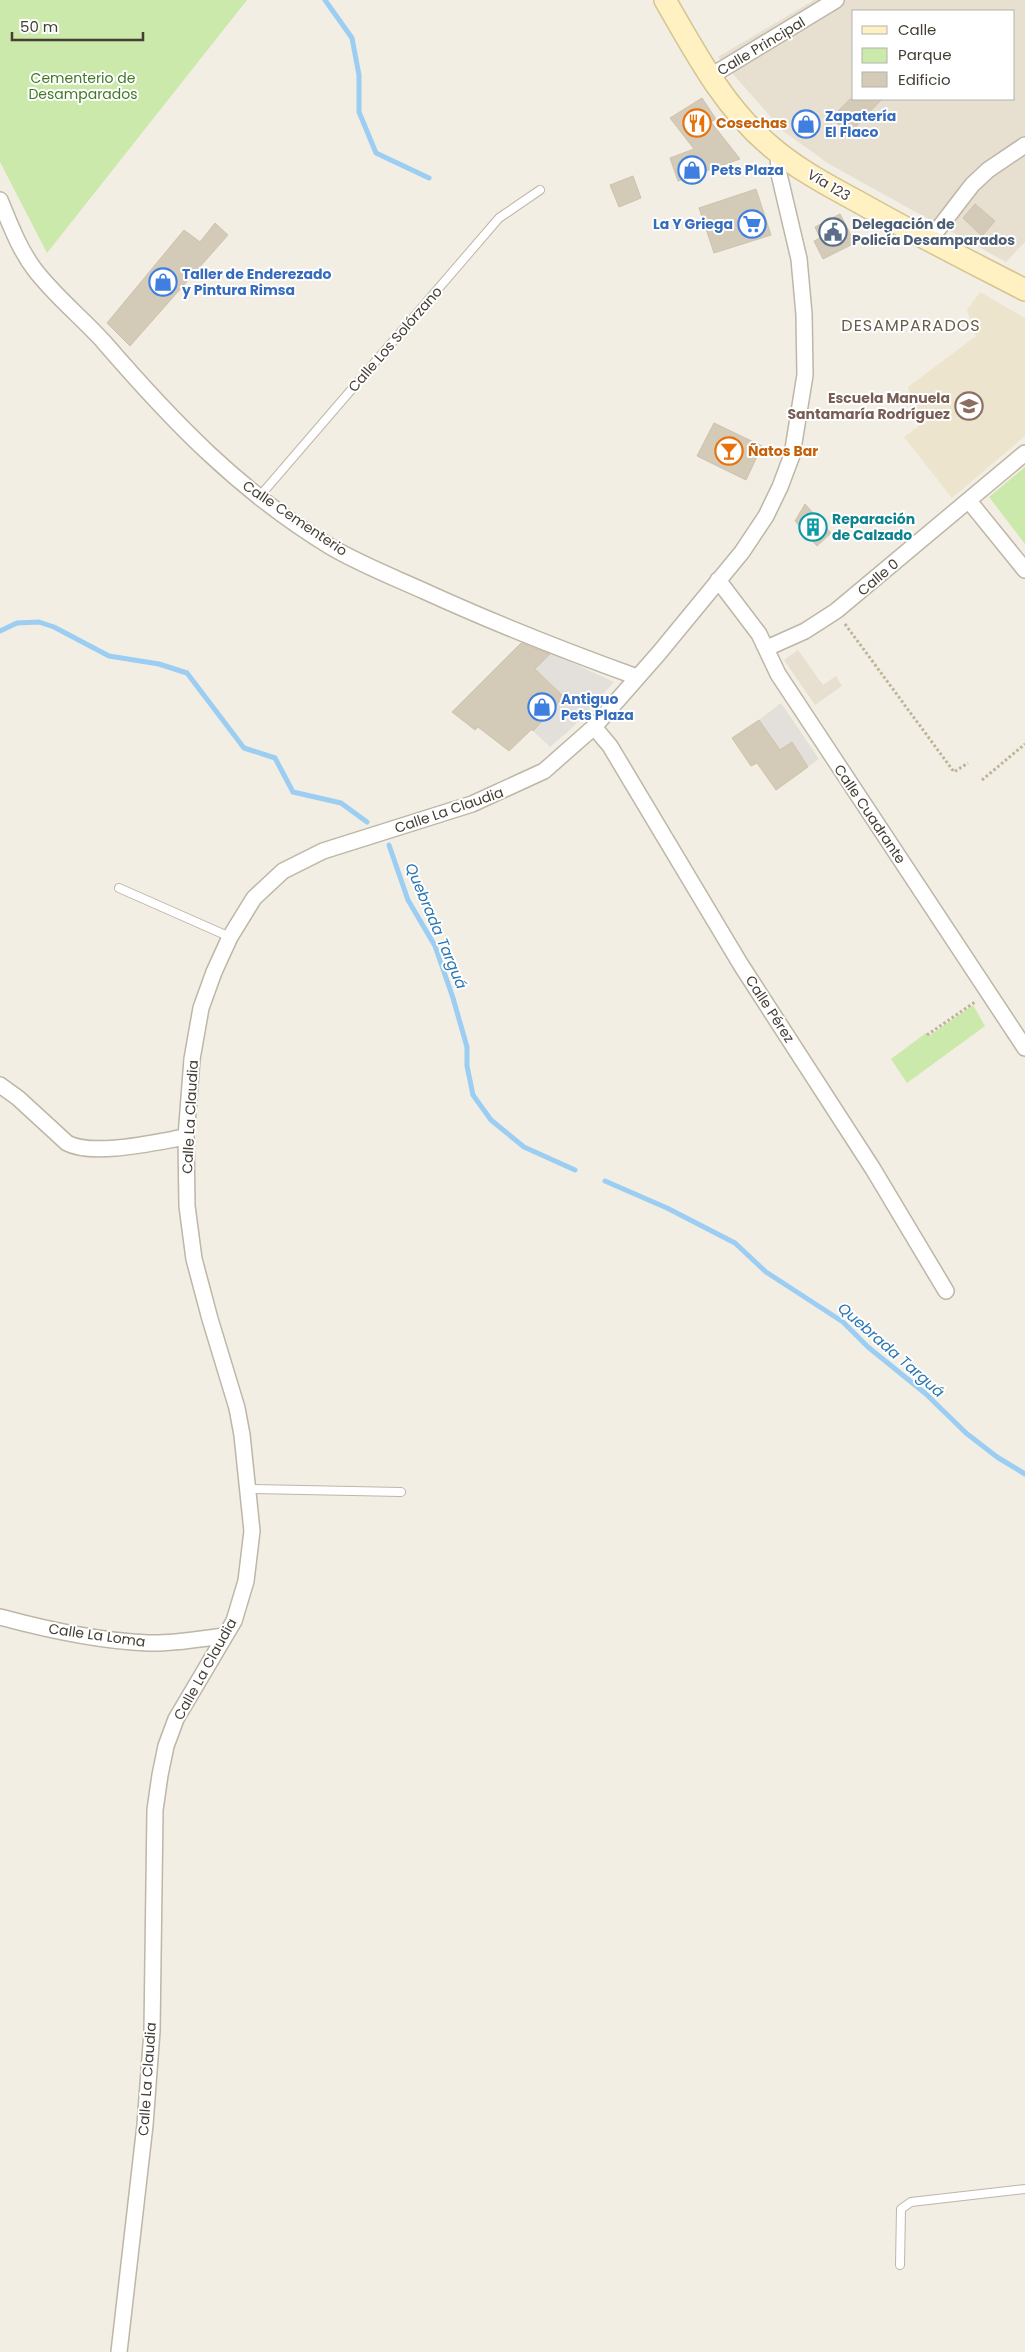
<svg xmlns="http://www.w3.org/2000/svg" width="1025" height="2352" viewBox="0 0 1025 2352" font-family="Poppins,sans-serif">
  <rect width="100%" height="100%" fill="#f2eee3"/>
  <path fill="#e7e0d1" fill-rule="evenodd" d="M 814,0 L 1025,0 L 1025,242 L 1006,262 L 829,164 L 783,131 L 718,57 ZM 854,11 L 1014,11 L 1014,99 L 854,99 Z
    M 798,650 L 823,685 L 836,676 L 842,686 L 815,705 L 784,660 Z"/>
  <path fill="#ece4cc" d="M 980,292 L 1025,318 L 1025,436 L 952,498 L 904,437 L 919,426 L 908,387 L 976,336 L 967,310 Z"/>
  <path fill="#cbe9aa" d="M 0,0 L 247,0 L 47,253 L 0,162 Z
    M 1025,467 L 1025,544 L 989,497 Z
    M 973,1005 L 985,1026 L 907,1083 L 891,1059 L 926,1033 L 929,1036 Z"/>
  <path fill="#e3e0dc" d="M 551,653 L 614,682 L 570,730 L 550,747 L 533,731 L 564,697 L 535,670 Z
    M 781,703 L 819,759 L 808,767 L 792,742 L 780,750 L 759,720 Z"/>
  <g fill="none" stroke-linecap="round" stroke-linejoin="round">
    <path stroke="#9ccdf2" stroke-width="5" d="M 325,0 L 352,38 L 359,75 L 359,112 L 376,153 L 429,178
      M 0,631 L 17,623 L 39,622 L 54,627 L 109,656 L 159,664 L 187,673 L 244,748 L 275,758 L 293,792 L 341,803 L 367,822
      M 389,845 L 408,900 L 435,946 L 453,998 L 467,1047 L 467,1066 L 473,1095 L 491,1120 L 524,1147 L 575,1170
      M 605,1181 L 667,1208 L 735,1243 L 766,1272 L 843,1322 L 868,1347 L 926,1394 L 966,1433 L 997,1457 L 1025,1474"/>
  </g>
  <path fill="#d4cab8" stroke="#cfc2ab" d="M 702,98 L 716,119 L 711,122 L 740,159 L 678,181 L 670,158 L 694,149 L 670,118 Z
    M 850,99 L 882,99 L 850,133 L 831,118 Z
    M 633,176 L 641,198 L 619,207 L 610,185 Z
    M 756,189 L 771,235 L 714,253 L 699,208 Z
    M 975,204 L 995,221 L 982,236 L 963,218 Z
    M 840,214 L 855,243 L 823,259 L 814,241 L 820,238 L 815,227 Z
    M 215,223 L 228,235 L 130,346 L 107,323 L 184,230 L 200,242 Z
    M 714,423 L 762,446 L 746,480 L 697,456 Z
    M 805,504 L 831,533 L 817,546 L 795,521 Z
    M 521,643 L 550,654 L 535,669 L 564,697 L 533,731 L 532,729 L 509,751 L 478,727 L 475,730 L 452,712 Z
    M 759,720 L 780,750 L 792,742 L 808,767 L 776,790 L 757,763 L 751,766 L 732,738 Z"/>
  <g fill="none" stroke-linecap="round" stroke-linejoin="round">
    <g stroke="#beb6a6" stroke-width="10">
      <path id="lane" d="M 259,497 L 499,218 L 540,190
        M 119,888 L 230,937
        M 249,1489 L 401,1492
        M 900,2265 L 901,2209 L 911,2202 L 1025,2189"/>
    </g>
    <g stroke="#beb6a6" stroke-width="18">
      <path id="street" d="M 711,76 L 836,0
        M 0,200 C 10,224 19,249 35,270 C 55,296 81,317 103,341 C 172,421 240,492 331,547 C 360,564 393,577 424,591 C 494,623 565,651 637,677
        M 929,241 L 972,185 L 988,170 L 1025,145
        M 969,501 L 1025,570
        M 718,580 L 759,634 L 778,674 L 1025,1048
        M 767,648 L 805,631 L 836,611 L 1025,453
        M 594,727 L 610,746 L 741,965 L 873,1169 L 946,1291
        M 0,1085 L 18,1098 L 67,1143 C 93,1157 156,1142 186,1137
        M 0,1617 C 48,1630 97,1641 148,1643 C 173,1644 199,1639 224,1636
        M 119,2352 L 145,2125 L 152,2031 L 155,1810 L 160,1775 L 166,1746 L 176,1719 L 234,1621 L 246,1581 L 252,1531 L 242,1435 L 237,1408 L 210,1319 L 194,1259 L 187,1206 L 186,1137 L 192,1059 L 201,1008 L 214,972 L 230,937 L 254,898 L 283,871 L 323,851 L 472,804 L 544,771 L 594,727 L 659,653 L 742,552 L 766,516 L 780,487 L 792,455 L 805,375 L 804,314 L 799,259 L 779,174 L 778,152"/>
    </g>
    <g stroke="#d4c491" stroke-width="24">
      <path id="secondary" d="M 665,0 C 694,50 723,106 768,144 C 796,169 831,187 864,205 C 917,235 971,262 1025,290"/>
    </g>
    <path stroke="#c0b296" stroke-width="3" stroke-dasharray="2.5 2.5" stroke-linecap="butt" d="M 845,624 L 954,772 L 968,763
      M 982,780 L 1025,744
      M 927,1035 L 975,1002"/>
    <use href="#lane" stroke="#fff" stroke-width="8"/>
    <use href="#street" stroke="#fff" stroke-width="15"/>
    <use href="#secondary" stroke="#fff1c1" stroke-width="21"/>
  </g>
  <defs>
    <g id="restaurant-ring" transform="scale(1.4375)"><circle r="9.5" fill="#fff" stroke="#e8710a" stroke-width="1.5"/><path d="M-5-6h1v4h1v-4h1v4h1v-4h1v5L-1.5 .5V6h-2V.5L-5-1ZM5-6V6H3V1.5H1.5Q1.5-4 5-6Z" fill="#e8710a"/></g>
    <g id="shop-ring" transform="scale(1.4375)"><circle r="9.5" fill="#fff" stroke="#3f7fe0" stroke-width="1.5"/><path d="M-5-2.5h2.3a2.7 3.5 0 0 1 5.4 0H5L5.5 6h-11ZM-1.5-2.5h3a1.5 2.3 0 0 0-3 0Z" fill="#3f7fe0"/></g>
    <g id="supermarket-ring" transform="scale(1.4375)"><circle r="9.5" fill="#fff" stroke="#3f7fe0" stroke-width="1.5"/><path d="M-6-5.5h2.5l.6 2H6L4.5 2H-2.5L-4.4-4H-6ZM-1.5 3.2a1.3 1.3 0 1 0 .1 0ZM3 3.2a1.3 1.3 0 1 0 .1 0Z" fill="#3f7fe0"/></g>
    <g id="civic-ring" transform="scale(1.4375)"><circle r="9.5" fill="#fff" stroke="#5c6f8a" stroke-width="1.5"/><path d="M-.6-6.5H3V-4.5H.6V-3L4-1V1h2V6H-6V1h2V-1L-.6-3ZM-1.2 2.5V6h2.4V2.5Z" fill="#5c6f8a"/></g>
    <g id="school-ring" transform="scale(1.4375)"><circle r="9.5" fill="#fff" stroke="#8d6e63" stroke-width="1.5"/><path d="M0-5L7-2L0 1L-7-2ZM-4 1L0 2.5L4 1V4Q0 6-4 4Z" fill="#8d6e63"/></g>
    <g id="bar-ring" transform="scale(1.4375)"><circle r="9.5" fill="#fff" stroke="#e8710a" stroke-width="1.5"/><path d="M-6-5H6L.8 .8V4.5H3.5V6h-7V4.5H-.8V.8Z" fill="#e8710a"/></g>
    <g id="building-ring" transform="scale(1.4375)"><circle r="9.5" fill="#fff" stroke="#0f9aa8" stroke-width="1.5"/><path d="M-4-6H4V6H1V3H-1V6H-4ZM-2.5-4.3h1.7v1.8h-1.7ZM.8-4.3h1.7v1.8H.8ZM-2.5-1h1.7V.8h-1.7ZM.8-1h1.7V.8H.8Z" fill="#0f9aa8"/></g>
  </defs>
  <g fill-rule="evenodd">
    <use href="#restaurant-ring" x="697" y="123"/>
    <use href="#shop-ring" x="806" y="124"/>
    <use href="#shop-ring" x="692" y="170"/>
    <use href="#supermarket-ring" x="752" y="224"/>
    <use href="#civic-ring" x="833" y="232"/>
    <use href="#shop-ring" x="163" y="282"/>
    <use href="#school-ring" x="969" y="406"/>
    <use href="#bar-ring" x="729" y="451"/>
    <use href="#building-ring" x="813" y="527"/>
    <use href="#shop-ring" x="542" y="707"/>
  </g>
  <g text-anchor="middle" stroke-width="4" stroke-linejoin="round" paint-order="stroke">
    <g font-size="14" fill="#443e33" stroke="#fff">
      <text transform="translate(761 46) rotate(-31)" y="5">Calle Principal</text>
      <text transform="translate(829 185) rotate(31)" y="5">Vía 123</text>
      <text transform="translate(395 339) rotate(-49)" y="5">Calle Los Solórzano</text>
      <text transform="translate(295 518) rotate(34)" y="5">Calle Cementerio</text>
      <text transform="translate(878 577) rotate(-40)" y="5">Calle 0</text>
      <text transform="translate(449 810) rotate(-19)" y="5">Calle La Claudia</text>
      <text transform="translate(870 814) rotate(56)" y="5">Calle Cuadrante</text>
      <text transform="translate(770 1009) rotate(57)" y="5">Calle Pérez</text>
      <text transform="translate(190 1117) rotate(-87)" y="5">Calle La Claudia</text>
      <text transform="translate(97 1635) rotate(8)" y="5">Calle La Loma</text>
      <text transform="translate(205 1669) rotate(-61)" y="5">Calle La Claudia</text>
      <text transform="translate(147 2079) rotate(-86)" y="5">Calle La Claudia</text>
    </g>
    <g font-size="14" fill="#427825" stroke="#fff">
      <text x="83" y="83">Cementerio de<tspan x="83" dy="16">Desamparados</tspan></text>
    </g>
    <g font-size="14" font-weight="bold" fill="#366cbe" stroke="#fff" text-anchor="start">
      <text x="825" y="121">Zapatería<tspan x="825" dy="16">El Flaco</tspan></text>
      <text x="711" y="175">Pets Plaza</text>
      <text x="733" y="229" text-anchor="end">La Y Griega</text>
      <text x="182" y="279">Taller de Enderezado<tspan x="182" dy="16">y Pintura Rimsa</tspan></text>
      <text x="561" y="704">Antiguo<tspan x="561" dy="16">Pets Plaza</tspan></text>
    </g>
    <g font-size="14" font-weight="bold" fill="#c56008" stroke="#fff" text-anchor="start">
      <text x="716" y="128">Cosechas</text>
      <text x="748" y="456">Ñatos Bar</text>
    </g>
    <g font-size="14" font-weight="bold" fill="#4e5e75" stroke="#fff" text-anchor="start">
      <text x="852" y="229">Delegación de<tspan x="852" dy="16">Policía Desamparados</tspan></text>
    </g>
    <g font-size="14" font-weight="bold" fill="#785e54" stroke="#fff" text-anchor="end">
      <text x="950" y="403">Escuela Manuela<tspan x="950" dy="16">Santamaría Rodríguez</tspan></text>
    </g>
    <g font-size="14" font-weight="bold" fill="#0d838f" stroke="#fff" text-anchor="start">
      <text x="832" y="524">Reparación<tspan x="832" dy="16">de Calzado</tspan></text>
    </g>
    <g font-size="15" font-style="italic" fill="#2976b3" stroke="#fff">
      <text transform="translate(436 926) rotate(67)" y="5">Quebrada Targuá</text>
      <text transform="translate(891 1350) rotate(41)" y="5">Quebrada Targuá</text>
    </g>
    <g font-size="16" letter-spacing="1" fill="#685c4a" stroke="#fff">
      <text x="911" y="331">DESAMPARADOS</text>
    </g>
  </g>
  <rect x="852" y="10" width="162" height="90" fill="#ffffff" stroke="#b4b2ad"/>
  <rect x="862" y="26" width="25" height="8" fill="#fff1c1" stroke="#b4b2ad"/>
  <text x="898" y="35" font-size="15" fill="#443e33">Calle</text>
  <rect x="862" y="48" width="25" height="15" fill="#cbe9aa" stroke="#b4b2ad"/>
  <text x="898" y="60" font-size="15" fill="#443e33">Parque</text>
  <rect x="862" y="72" width="25" height="15" fill="#d4cab8" stroke="#b4b2ad"/>
  <text x="898" y="85" font-size="15" fill="#443e33">Edificio</text>
  <path d="M12 32v8h131v-8" fill="none" stroke="#443e33" stroke-width="2.5"/>
  <text x="20" y="32" font-size="15" fill="#443e33" stroke="#ffffff" stroke-width="4" paint-order="stroke">50 m</text>
</svg>
